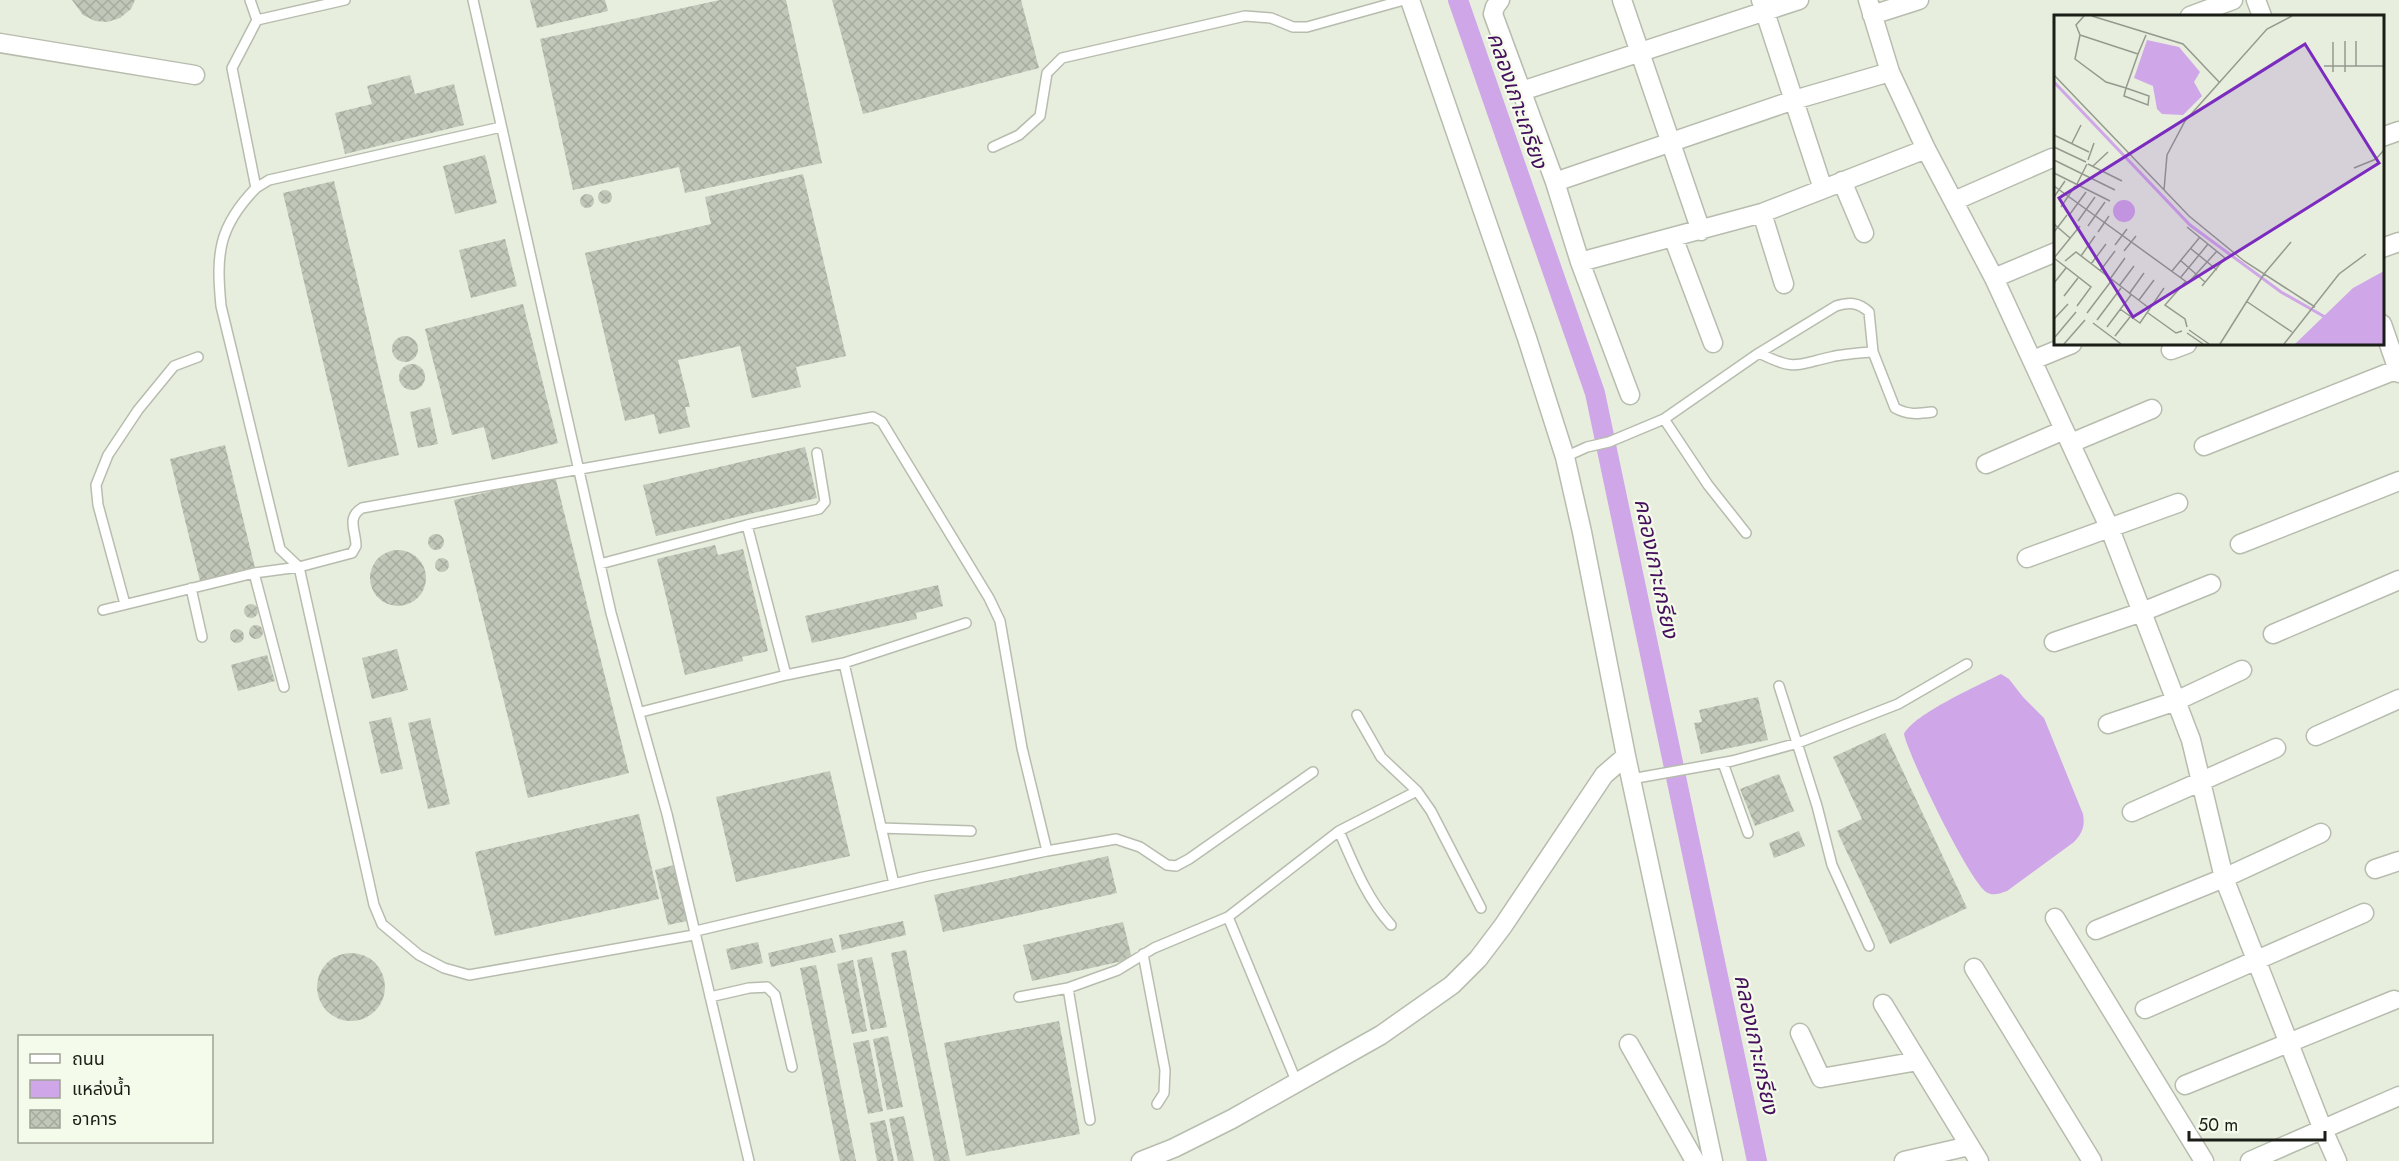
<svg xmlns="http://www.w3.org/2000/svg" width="2399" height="1161" viewBox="0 0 2399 1161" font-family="Jost,'Noto Sans Thai',sans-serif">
  <defs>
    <pattern id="building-cross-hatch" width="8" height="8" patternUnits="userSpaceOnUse" patternTransform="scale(1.5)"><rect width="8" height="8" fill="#c2c8b9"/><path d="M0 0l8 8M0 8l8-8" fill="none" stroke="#a6ab9e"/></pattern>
  </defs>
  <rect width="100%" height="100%" fill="#e7eede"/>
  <path fill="#cfa6e7" d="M 2001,674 L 2009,679 L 2023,697 L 2044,718 L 2083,814 C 2085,826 2083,832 2074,842 L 2007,891 C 2001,893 1994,896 1988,893 C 1972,887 1908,755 1904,734 C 1914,714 1979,685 2001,674 Z"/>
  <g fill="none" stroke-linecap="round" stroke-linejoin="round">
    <path stroke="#cfa6e7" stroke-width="20" d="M 1458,0 L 1595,393 L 1757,1161"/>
  </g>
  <path fill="url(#building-cross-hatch)" d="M 72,0 L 135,0 L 131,9 L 120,18 L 107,22 L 95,21 L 83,15 Z
    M 530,0 L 605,0 L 608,11 L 537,28 Z
    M 720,0 L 786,0 L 822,163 L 685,193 L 679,167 L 573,190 L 540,39 Z
    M 832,0 L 1021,0 L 1039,68 L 863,114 Z
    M 410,75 L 415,94 L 454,84 L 464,125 L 345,154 L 335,113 L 372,104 L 367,86 Z
    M 485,155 L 497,203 L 455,214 L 443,166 Z
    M 803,174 L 846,356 L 796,367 L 801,387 L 752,398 L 740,346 L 678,360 L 690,407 L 685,407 L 690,427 L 659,434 L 654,414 L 625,421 L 585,253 L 711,224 L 705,197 Z
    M 334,181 L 399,455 L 348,467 L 283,193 Z
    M598 197a7 7 0 1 1 14 0a7 7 0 1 1-14 0Z
    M580 201a7 7 0 1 1 14 0a7 7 0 1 1-14 0Z
    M 505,239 L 517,286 L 471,298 L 459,250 Z
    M 523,304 L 558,443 L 492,460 L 484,427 L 452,435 L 425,329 Z
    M392 349a13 13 0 1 1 26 0a13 13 0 1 1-26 0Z
    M399 377a13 13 0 1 1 26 0a13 13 0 1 1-26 0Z
    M 430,407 L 438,444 L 418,448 L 410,412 Z
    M 225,445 L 255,568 L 200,581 L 170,459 Z
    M 805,447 L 817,498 L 656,536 L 643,485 Z
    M 555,476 L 629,773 L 528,798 L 454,500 Z
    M428 542a8 8 0 1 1 16 0a8 8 0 1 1-16 0Z
    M 715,545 L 718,555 L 743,549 L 768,651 L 742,657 L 743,661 L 685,675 L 657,559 Z
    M370 578a28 28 0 1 1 56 0a28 28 0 1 1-56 0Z
    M435 565a7 7 0 1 1 14 0a7 7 0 1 1-14 0Z
    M 938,585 L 943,606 L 916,613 L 917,619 L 812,643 L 805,616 Z
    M244 611a7 7 0 1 1 14 0a7 7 0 1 1-14 0Z
    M249 632a7 7 0 1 1 14 0a7 7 0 1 1-14 0Z
    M230 636a7 7 0 1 1 14 0a7 7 0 1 1-14 0Z
    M 397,649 L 408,690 L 372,699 L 362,658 Z
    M 267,655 L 275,681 L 238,691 L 231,665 Z
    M 1758,697 L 1768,740 L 1701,754 L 1694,723 L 1702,722 L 1699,710 Z
    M 391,717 L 403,769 L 381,774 L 369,722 Z
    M 430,718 L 450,804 L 428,809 L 408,723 Z
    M 1885,733 L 1967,908 L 1890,944 L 1837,831 L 1862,819 L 1833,757 Z
    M 830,771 L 850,856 L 736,882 L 716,797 Z
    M 1779,774 L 1794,811 L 1755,826 L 1740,789 Z
    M 639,814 L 659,899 L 495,936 L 475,852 Z
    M 1799,831 L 1805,846 L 1774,858 L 1769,843 Z
    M 1108,856 L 1117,893 L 943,932 L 934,895 Z
    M 674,865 L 687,921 L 668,925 L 655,870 Z
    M 903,921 L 906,935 L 842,950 L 839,935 Z
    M 1123,922 L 1132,959 L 1032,981 L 1023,945 Z
    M 832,938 L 836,952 L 771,967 L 768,953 Z
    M 758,942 L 763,963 L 731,970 L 726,949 Z
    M 906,950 L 950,1161 L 934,1161 L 891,953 Z
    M317 987a34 34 0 1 1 68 0a34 34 0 1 1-68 0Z
    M 872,957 L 887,1027 L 871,1030 L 857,960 Z
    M 853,960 L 867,1031 L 852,1034 L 837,964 Z
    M 816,965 L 856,1161 L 840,1161 L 800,968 Z
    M 1059,1021 L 1080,1134 L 966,1156 L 944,1043 Z
    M 888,1036 L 903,1107 L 887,1110 L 873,1039 Z
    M 869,1040 L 883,1111 L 868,1114 L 853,1043 Z
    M 904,1116 L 914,1161 L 898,1161 L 889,1119 Z
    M 885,1120 L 894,1161 L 877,1161 L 870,1123 Z"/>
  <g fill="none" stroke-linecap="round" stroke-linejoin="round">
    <g stroke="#b7bdae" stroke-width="12">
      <path id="service" d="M 250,0 L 257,20 L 232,68 L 256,188 C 218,227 216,254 221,306 L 280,549 L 299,567 L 374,905 L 382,924 L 419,955 L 444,968 L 469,975 L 694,935
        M 473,0 L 611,613 L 667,814 L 749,1161
        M 257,20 L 345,0
        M 993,147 L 1019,135 L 1040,116 L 1047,73 L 1062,58 L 1245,16 L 1271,18 L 1293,27 L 1307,27 L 1404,0
        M 256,188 L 269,180 L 501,127
        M 1759,353 C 1795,371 1795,365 1831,357 C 1844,354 1859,353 1873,352
        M 1664,419 L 1708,485 L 1746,533
        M 1565,457 L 1587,447 L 1609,442 L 1664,419 L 1759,353 L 1836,306 C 1849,302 1858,302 1869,312 L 1873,352 L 1895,408 C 1908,415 1917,414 1932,412
        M 747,525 L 786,675
        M 600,564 L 747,525 L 819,509 L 825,502 L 817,453
        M 254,573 L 284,687
        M 191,588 L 202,637
        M 125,604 L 98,505 L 96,485 L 108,455 L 138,410 L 174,366 L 198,357
        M 103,610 L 254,573 L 299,567 L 352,553 L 356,546 C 356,531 346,518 362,508 L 873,417 L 882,422 L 989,598 L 1000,621 L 1022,748 L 1047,851
        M 844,663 L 894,884
        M 1779,686 L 1817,806 L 1832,865 L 1869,946
        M 641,712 L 786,675 L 844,663 L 966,623
        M 1723,763 L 1748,833
        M 1631,779 L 1732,761 L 1798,743 L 1898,704 L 1967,664
        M 1417,791 L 1431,811 L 1481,908
        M 881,828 L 971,831
        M 1339,831 C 1353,863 1367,899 1391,925
        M 1228,917 L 1297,1083
        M 696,931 L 923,877 L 1047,851 L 1116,839 L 1140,847 L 1167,865 L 1176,866 L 1189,859 L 1313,772
        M 1143,954 L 1165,1070 L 1164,1093 L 1157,1104
        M 1068,988 L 1090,1120
        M 710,997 L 749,988 L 767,987 L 775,995 L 792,1067
        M 1019,997 L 1068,988 L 1118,970 L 1154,948 L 1228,917 L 1339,831 L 1417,791 L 1381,757 L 1357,715"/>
    </g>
    <g stroke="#b7bdae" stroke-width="21">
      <path id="minor" d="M 1410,0 L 1527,338 L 1565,457 L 1582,532 L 1626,756 L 1713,1161
        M 1500,0 L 1495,7 L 1493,14 L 1555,182 L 1580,262 L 1630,395
        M 1622,0 L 1701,231
        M 1761,0 L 1823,189
        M 1868,0 L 1890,72 L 1926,149 L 1994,278 L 2110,529 L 2191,740 L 2224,878 L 2323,1130 L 2337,1161
        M 2256,0 L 2262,16
        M 1872,15 L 1919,0
        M 2190,16 L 2233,0
        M 0,43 L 195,75
        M 1522,91 L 1799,0
        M 2382,137 L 2399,131
        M 1842,181 L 1864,233
        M 1555,182 L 1794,100 L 1890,72
        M 1954,201 L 2052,158
        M 1762,213 L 1784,284
        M 1673,237 L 1713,343
        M 2382,248 L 2399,242
        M 1580,262 L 1762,213 L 1926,149
        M 1994,278 L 2056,252
        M 2382,324 L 2399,373
        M 2171,350 L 2187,344
        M 2033,360 L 2072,344
        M 2071,443 L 2152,409
        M 2204,446 L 2398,369
        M 1986,464 L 2064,430
        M 2240,544 L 2399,481
        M 2027,558 L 2178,503
        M 2273,634 L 2399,580
        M 2054,642 L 2142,612 L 2211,584
        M 2108,724 L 2176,701 L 2242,670
        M 2316,736 L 2399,699
        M 2132,812 L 2276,748
        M 2375,869 L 2399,861
        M 2055,918 L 2204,1161
        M 2096,930 L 2224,878 L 2321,833
        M 1974,968 L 2092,1161
        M 1883,1004 L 1979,1161
        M 2145,1009 L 2364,913
        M 1800,1033 L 1821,1078 L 1918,1061
        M 1629,1044 L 1695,1161
        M 2185,1085 L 2394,1000
        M 1141,1161 L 1174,1148 L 1232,1119 L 1381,1035 L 1452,985 L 1478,959 L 1503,926 L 1604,775 L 1626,756
        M 1904,1161 L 1969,1146
        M 2250,1161 L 2399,1096"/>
    </g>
    <use href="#service" stroke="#fff" stroke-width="9"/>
    <use href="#minor" stroke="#fff" stroke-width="18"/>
  </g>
  <g text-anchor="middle" stroke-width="4.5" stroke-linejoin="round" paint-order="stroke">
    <g font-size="22" font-style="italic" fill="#450f5d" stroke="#f5fbeb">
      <text transform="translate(1518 100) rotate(71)" y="8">คลองเกาะเกรียง</text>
      <text transform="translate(1657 568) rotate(78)" y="8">คลองเกาะเกรียง</text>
      <text transform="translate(1757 1044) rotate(78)" y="8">คลองเกาะเกรียง</text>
    </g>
  </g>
  <g transform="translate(2054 15)">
    <rect width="330" height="330" fill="#e7eede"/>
    <path d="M 93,25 L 125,32 L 146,57 L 140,67 L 148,81 L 129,100 L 108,99 L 103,94 L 99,71 L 80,63 ZM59 196a11 11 0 1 1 22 0a11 11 0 1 1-22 0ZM 330,256 L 330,329 L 241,329 L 299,273 Z" fill="#cfa6e7"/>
    <path fill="none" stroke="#cfa6e7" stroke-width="3" d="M 0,67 L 136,210 L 227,277 L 271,302"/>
    <path fill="none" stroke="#959a8e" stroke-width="1.5" d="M 30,1 L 22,10 L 26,20 L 21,44 L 52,67 L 72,73 L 95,81 L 94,90 L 70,81 L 72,73 L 84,39 L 92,20M 38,1 L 129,29 L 166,68M 26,20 L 84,39M 302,26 L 302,51M 270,51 L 330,51M 279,57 L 279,27M 291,57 L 291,26M 0,60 L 135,201 L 190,246 L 261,292M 0,120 L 35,137M 18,128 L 27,110M 0,132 L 32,147M 0,145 L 61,175M 34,145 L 40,128M 34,149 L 68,166M 39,151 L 54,137M 300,153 L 322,144 L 330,135M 0,158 L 56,186M 23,169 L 33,149M 0,171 L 134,268 L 163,236M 110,175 L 113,140 L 131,106 L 213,14 L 238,1M 0,182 L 11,166M 7,192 L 21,171M 16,199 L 32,177M 24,206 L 41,182M 0,209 L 16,223M 34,211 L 51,187M 133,212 L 171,243 L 148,271M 0,217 L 13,200M 44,217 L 55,201M 61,230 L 73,214M 136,233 L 163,255M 70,236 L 82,221M 27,241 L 41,221M 0,243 L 37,272 L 23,291M 0,243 L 26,211M 126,245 L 151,267M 11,246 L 22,237 L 95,293M 37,249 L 52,229M 46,256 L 61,236M 118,256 L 146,222M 127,262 L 154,229M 56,264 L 71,243M 132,266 L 111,290 L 131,304 L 133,312M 0,268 L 12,253M 65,271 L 80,251M 75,279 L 90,258M 10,281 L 24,263M 85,285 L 100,265M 192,286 L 238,317M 66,294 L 86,308 L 110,273M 33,298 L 58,265M 94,298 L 122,318 L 128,316M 0,304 L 14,289M 43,305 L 67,273M 39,308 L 67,329M 53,312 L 77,280M 135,315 L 155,329M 133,318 L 149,329M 61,321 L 76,302M 1,322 L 22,297M 10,329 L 31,305M 166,329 L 210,259 L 237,227M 230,329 L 285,259 L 312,239"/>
    <path fill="#7b2cbf" fill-opacity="0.15" stroke="#7b2cbf" stroke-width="3" d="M 251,29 L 325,148 L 79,302 L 5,183 Z"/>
    <rect width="330" height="330" fill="none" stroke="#1b1d17" stroke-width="3"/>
  </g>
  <rect x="18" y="1035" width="195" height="108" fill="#f5fbeb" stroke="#9ea296" stroke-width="1.5"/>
  <rect x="30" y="1054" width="30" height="9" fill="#ffffff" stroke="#9ea296" stroke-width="1.5"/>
  <text x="72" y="1065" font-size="18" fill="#1b1d17">ถนน</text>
  <rect x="30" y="1080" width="30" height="18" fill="#cfa6e7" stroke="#9ea296" stroke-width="1.5"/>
  <text x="72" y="1095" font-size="18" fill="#1b1d17">แหล่งน้ำ</text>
  <rect x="30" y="1110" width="30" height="18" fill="url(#building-cross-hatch)" stroke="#9ea296" stroke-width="1.5"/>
  <text x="72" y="1125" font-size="18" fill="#1b1d17">อาคาร</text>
  <path d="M2189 1131v9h136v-9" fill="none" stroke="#1b1d17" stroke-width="3"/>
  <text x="2198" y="1131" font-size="18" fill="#1b1d17" stroke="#f5fbeb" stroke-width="4.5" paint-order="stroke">50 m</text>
</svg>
